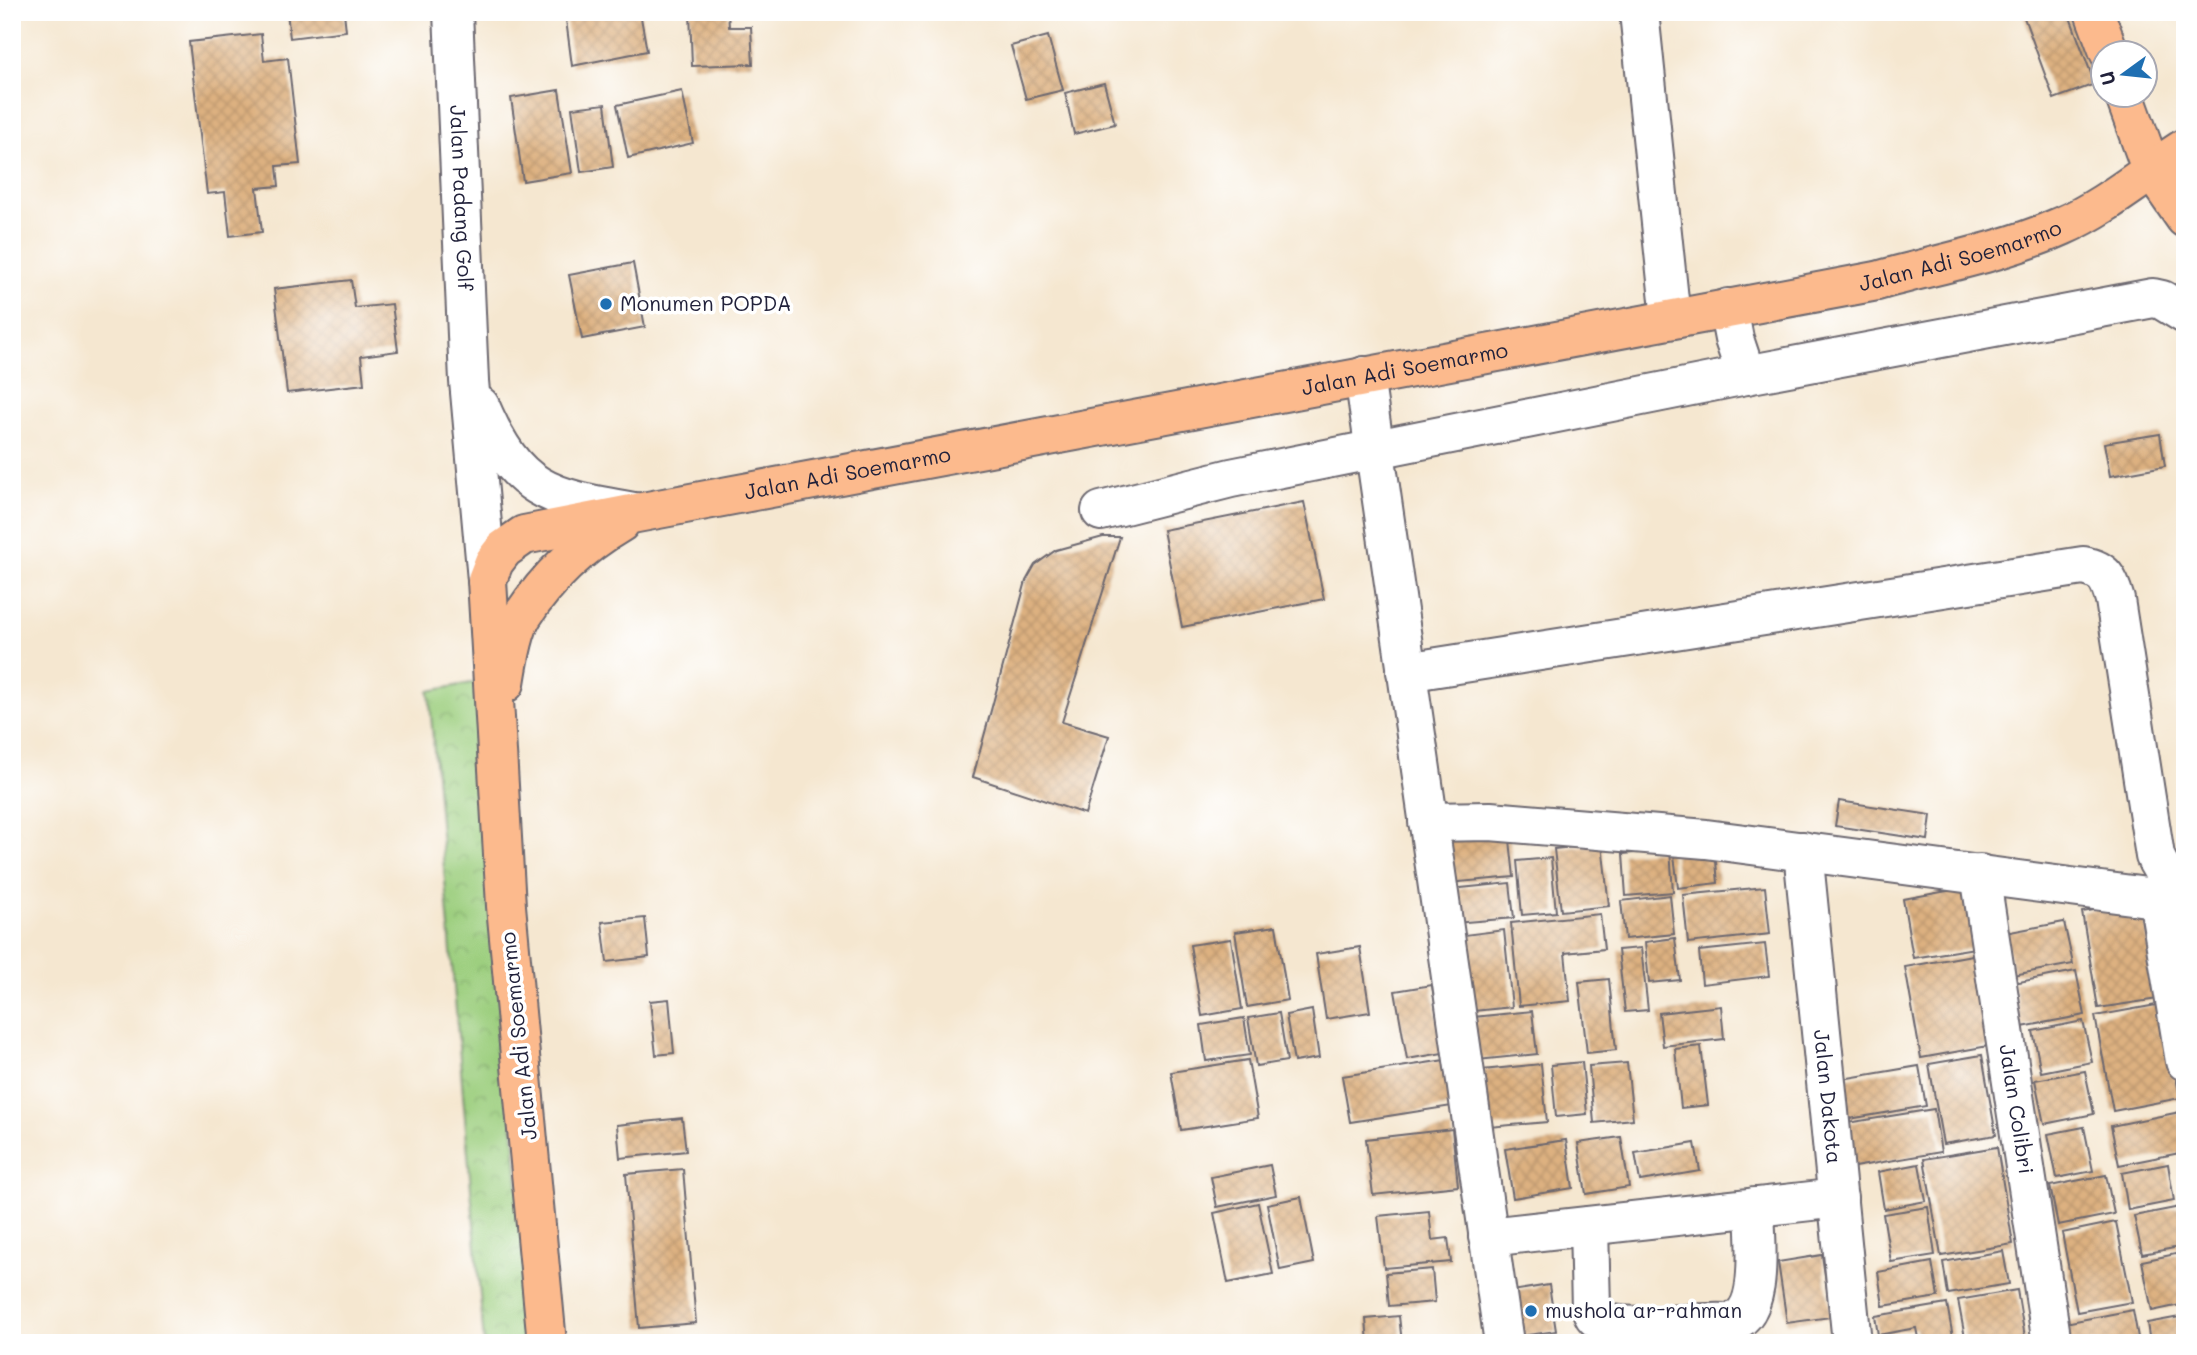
<svg xmlns="http://www.w3.org/2000/svg" width="2197" height="1355" viewBox="0 0 2197 1355" font-family="Mali,sans-serif">
  <defs>
    <pattern id="park-crowns" width="20" height="18" patternUnits="userSpaceOnUse" patternTransform="scale(1.75)"><rect width="20" height="18" fill="#9dcf7f"/><path d="M2 6a3 3 0 1 1 6 0M12 15a3 3 0 1 1 6 0" fill="none" stroke="#87b16f"/></pattern>
    <pattern id="building-cross-hatch" width="8" height="8" patternUnits="userSpaceOnUse" patternTransform="scale(1.75)"><rect width="8" height="8" fill="#ddb180"/><path d="M0 0l8 8M0 8l8-8" fill="none" stroke="#bd9870"/></pattern>
  </defs>
  <rect width="100%" height="100%" fill="#fff"/>
  <filter id="ink" filterUnits="userSpaceOnUse"><feTurbulence type="fractalNoise" baseFrequency=".0143" numOctaves="2"/><feDisplacementMap in="SourceGraphic" scale="14" xChannelSelector="R" yChannelSelector="G"/><feConvolveMatrix kernelMatrix="1 2 1 2 8 2 1 2 1" color-interpolation-filters="sRGB"/></filter>
  <filter id="wash" filterUnits="userSpaceOnUse"><feTurbulence type="fractalNoise" baseFrequency=".00686" numOctaves="4" result="noise"/><feDisplacementMap in="SourceGraphic" scale="28" xChannelSelector="R" yChannelSelector="G"/><feGaussianBlur stdDeviation="1.57" result="paint"/><feColorMatrix in="noise" values="0 0 0 0 0 0 0 0 0 0 0 0 0 0 0 0 0 1.4 0 .05"/><feComposite in="paint" operator="in"/></filter>
  <g filter="url(#wash)">
    <rect width="100%" height="100%" fill="#f5e7d0"/>
    <path fill="url(#park-crowns)" stroke="#60785d" stroke-width="2" d="M 477,682 L 531,1343 L 484,1343 L 429,691 Z"/>
    <g id="blocks">
      <path fill="url(#building-cross-hatch)" d="M 287,12 L 344,12 L 346,31 L 290,38 Z
        M 565,12 L 640,12 L 647,51 L 572,66 Z
        M 690,12 L 728,12 L 729,27 L 751,27 L 753,64 L 692,66 Z
        M 2022,12 L 2068,12 L 2095,84 L 2054,99 Z
        M 261,34 L 264,61 L 288,58 L 300,164 L 277,166 L 279,186 L 257,188 L 262,232 L 230,236 L 225,192 L 207,194 L 189,42 Z
        M 1048,36 L 1063,90 L 1026,99 L 1011,46 Z
        M 1104,83 L 1115,124 L 1074,134 L 1065,93 Z
        M 559,90 L 572,173 L 523,181 L 511,98 Z
        M 682,91 L 693,143 L 628,158 L 617,105 Z
        M 605,104 L 613,167 L 581,172 L 572,108 Z
        M 633,263 L 645,327 L 582,339 L 569,275 Z
        M 351,280 L 355,308 L 392,304 L 398,351 L 361,356 L 364,384 L 287,393 L 274,289 Z
        M 2160,434 L 2165,466 L 2110,476 L 2104,443 Z
        M 1304,502 L 1324,599 L 1182,627 L 1163,530 Z
        M 1103,537 L 1120,537 L 1062,722 L 1109,736 L 1085,814 L 973,777 L 1026,581 L 1035,565 L 1056,550 Z
        M 1839,801 L 1931,815 L 1928,840 L 1835,826 Z
        M 1509,831 L 1514,877 L 1448,883 L 1443,838 Z
        M 1602,844 L 1609,906 L 1561,911 L 1554,849 Z
        M 1670,850 L 1673,892 L 1626,896 L 1623,854 Z
        M 1715,851 L 1718,883 L 1678,888 L 1674,855 Z
        M 1551,858 L 1556,912 L 1522,915 L 1517,861 Z
        M 1510,883 L 1514,918 L 1454,923 L 1451,889 Z
        M 1765,887 L 1770,934 L 1688,943 L 1683,895 Z
        M 1964,888 L 1975,948 L 1913,958 L 1903,899 Z
        M 1670,895 L 1674,934 L 1625,939 L 1621,901 Z
        M 2142,902 L 2158,999 L 2098,1008 L 2082,912 Z
        M 1600,914 L 1604,949 L 1565,953 L 1570,1001 L 1519,1006 L 1511,923 Z
        M 645,918 L 649,957 L 607,962 L 602,922 Z
        M 2064,922 L 2073,964 L 2013,975 L 2005,933 Z
        M 1276,926 L 1288,1000 L 1247,1007 L 1235,932 Z
        M 1504,930 L 1512,1007 L 1464,1012 L 1456,936 Z
        M 1675,938 L 1680,980 L 1649,983 L 1645,942 Z
        M 1231,939 L 1242,1009 L 1202,1016 L 1190,945 Z
        M 1765,944 L 1769,976 L 1702,984 L 1699,951 Z
        M 1360,947 L 1370,1012 L 1326,1019 L 1316,954 Z
        M 1641,948 L 1648,1010 L 1625,1012 L 1618,950 Z
        M 1978,954 L 1994,1045 L 1921,1058 L 1905,967 Z
        M 2076,971 L 2085,1015 L 2022,1027 L 2014,983 Z
        M 1609,979 L 1616,1050 L 1587,1053 L 1579,982 Z
        M 1432,985 L 1443,1053 L 1407,1059 L 1395,991 Z
        M 669,999 L 674,1053 L 656,1055 L 650,1001 Z
        M 2162,1004 L 2180,1098 L 2113,1111 L 2095,1016 Z
        M 1721,1006 L 1724,1039 L 1663,1046 L 1659,1013 Z
        M 1312,1010 L 1319,1058 L 1294,1062 L 1286,1015 Z
        M 1532,1011 L 1537,1054 L 1468,1061 L 1464,1018 Z
        M 1279,1013 L 1287,1061 L 1256,1066 L 1248,1018 Z
        M 1244,1018 L 1250,1055 L 1206,1061 L 1201,1025 Z
        M 2083,1021 L 2092,1062 L 2041,1072 L 2033,1031 Z
        M 1701,1046 L 1708,1105 L 1681,1108 L 1675,1049 Z
        M 1982,1055 L 1996,1135 L 1943,1144 L 1929,1064 Z
        M 1248,1060 L 1258,1118 L 1181,1130 L 1171,1072 Z
        M 1445,1060 L 1452,1106 L 1350,1122 L 1342,1076 Z
        M 1582,1062 L 1587,1114 L 1556,1117 L 1551,1065 Z
        M 1627,1063 L 1633,1119 L 1594,1123 L 1589,1066 Z
        M 1541,1064 L 1547,1122 L 1489,1127 L 1483,1070 Z
        M 1919,1066 L 1926,1106 L 1849,1119 L 1842,1079 Z
        M 2085,1071 L 2094,1114 L 2044,1124 L 2035,1080 Z
        M 1934,1109 L 1941,1152 L 1854,1167 L 1847,1123 Z
        M 2180,1112 L 2185,1152 L 2119,1165 L 2111,1126 Z
        M 682,1118 L 686,1151 L 620,1158 L 617,1125 Z
        M 2084,1127 L 2093,1171 L 2057,1178 L 2048,1134 Z
        M 1452,1129 L 1458,1186 L 1373,1195 L 1366,1139 Z
        M 1621,1137 L 1629,1187 L 1586,1194 L 1578,1143 Z
        M 1566,1140 L 1573,1188 L 1513,1198 L 1505,1149 Z
        M 1695,1143 L 1700,1171 L 1640,1181 L 1635,1153 Z
        M 1997,1147 L 2013,1244 L 1941,1256 L 1924,1159 Z
        M 1919,1164 L 1926,1201 L 1884,1209 L 1878,1172 Z
        M 2168,1164 L 2174,1201 L 2128,1210 L 2122,1173 Z
        M 1270,1165 L 1276,1195 L 1217,1207 L 1211,1177 Z
        M 683,1169 L 696,1323 L 639,1328 L 626,1174 Z
        M 2106,1175 L 2114,1214 L 2058,1225 L 2050,1186 Z
        M 1301,1197 L 1314,1263 L 1280,1270 L 1267,1204 Z
        M 1258,1203 L 1273,1274 L 1228,1283 L 1214,1213 Z
        M 2185,1206 L 2185,1246 L 2142,1254 L 2134,1216 Z
        M 1928,1207 L 1935,1255 L 1891,1262 L 1883,1214 Z
        M 1429,1211 L 1432,1240 L 1448,1238 L 1451,1262 L 1384,1268 L 1378,1216 Z
        M 2116,1222 L 2132,1302 L 2077,1312 L 2062,1233 Z
        M 2003,1251 L 2009,1284 L 1948,1294 L 1943,1262 Z
        M 2185,1252 L 2185,1304 L 2152,1311 L 2142,1261 Z
        M 1822,1255 L 1831,1317 L 1787,1323 L 1778,1262 Z
        M 1932,1262 L 1938,1297 L 1883,1306 L 1878,1272 Z
        M 1432,1269 L 1435,1302 L 1389,1306 L 1386,1273 Z
        M 1549,1285 L 1556,1331 L 1514,1337 L 1506,1292 Z
        M 2017,1290 L 2026,1343 L 1966,1343 L 1958,1300 Z
        M 1947,1304 L 1954,1343 L 1919,1343 L 1916,1328 L 1878,1335 L 1875,1316 Z
        M 2133,1310 L 2139,1343 L 2069,1343 L 2065,1323 Z
        M 1399,1316 L 1402,1343 L 1368,1343 L 1366,1319 Z
        M 2185,1316 L 2185,1343 L 2150,1343 L 2147,1323 Z"/>
    </g>
  </g>
  <g filter="url(#ink)">
    <use href="#blocks" fill-opacity="0" stroke="#6c676f" stroke-width="2"/>
    <g fill="none" stroke-linecap="round" stroke-linejoin="round">
      <g stroke="#6c676f" stroke-width="42">
        <g id="minor">
          <path id="s1" d="M 453,12 L 469,381 L 487,580"/>
          <path d="M 1639,12 L 1671,319"/>
          <path d="M 1728,308 L 1734,339 L 1746,375"/>
          <path d="M 1364,376 L 1504,1343"/>
          <path d="M 480,406 C 517,492 547,497 634,512"/>
          <path d="M 1101,511 L 1231,478 L 1746,375 L 2153,298 L 2162,300 L 2185,314"/>
          <path d="M 1406,672 L 2083,566 C 2105,570 2109,579 2115,600 L 2155,856 C 2161,872 2169,877 2185,882"/>
          <path d="M 1428,822 L 1490,821 L 1706,839 L 2185,902"/>
          <path id="s2" d="M 1803,851 L 1852,1343"/>
          <path id="s3" d="M 1980,874 L 2052,1343"/>
          <path d="M 2158,898 L 2185,1061"/>
          <path d="M 1589,1226 L 1591,1308 C 1593,1314 1594,1318 1600,1320 C 1626,1333 1696,1320 1728,1323 C 1767,1317 1755,1237 1755,1207"/>
          <path d="M 1488,1237 L 1838,1198"/>
        </g>
      </g>
      <g stroke="#6c676f" stroke-width="42">
        <path id="major" d="M 2094,12 L 2109,52
          M 2124,94 L 2151,169 L 2185,218"/>
      </g>
      <g stroke="#6c676f" stroke-width="42">
        <g id="highway">
          <path d="M 505,683 C 508,664 513,631 523,615 C 548,577 581,546 620,523"/>
          <path id="s4" d="M 547,1343 L 506,906 L 487,580 L 494,562 L 504,549 L 524,535 L 637,513 L 1877,281 C 1938,264 2004,252 2062,226 C 2106,207 2144,174 2185,148"/>
        </g>
      </g>
      <use href="#minor" stroke="#fff" stroke-width="38"/>
      <use href="#major" stroke="#fcba8d" stroke-width="38"/>
      <use href="#highway" stroke="#fcba8d" stroke-width="38"/>
    </g>
  </g>
  <g fill="#1f6fb2" stroke="#fff" stroke-width="2.5">
    <circle cx="606" cy="304" r="7"/>
    <circle cx="1531" cy="1311" r="7"/>
  </g>
  <g text-anchor="middle" stroke-width="7" stroke-linejoin="round" paint-order="stroke">
    <g font-size="21" fill="#22223b" stroke="#fff">
      <text dy="7" stroke="none"><textPath href="#s1" startOffset="186">Jalan Padang Golf</textPath></text>
      <text dy="7" stroke="none"><textPath href="#s4" startOffset="2289">Jalan Adi Soemarmo</textPath></text>
      <text dy="7" stroke="none"><textPath href="#s4" startOffset="1722">Jalan Adi Soemarmo</textPath></text>
      <text dy="7" stroke="none"><textPath href="#s4" startOffset="1155">Jalan Adi Soemarmo</textPath></text>
      <text transform="translate(519 1036) rotate(-96)" y="7">Jalan Adi Soemarmo</text>
      <text dy="7" stroke="none"><textPath href="#s2" startOffset="247">Jalan Dakota</textPath></text>
      <text dy="7" stroke="none"><textPath href="#s3" startOffset="238">Jalan Colibri</textPath></text>
    </g>
    <g font-size="21" fill="#22223b" stroke="#fff" text-anchor="start">
      <text x="620" y="311">Monumen POPDA</text>
      <text x="1545" y="1318">mushola ar-rahman</text>
    </g>
  </g>
  <rect width="2197" height="1355" fill="none" stroke="#fff" stroke-width="42"/>
  <g transform="translate(2124 74) rotate(255)"><circle r="33" fill="#ffffff" stroke="#a7a7b1" stroke-width="2"/>
  <path d="M0-5L12 26L0 18L-12 26Z" fill="#1f6fb2"/>
  <text y="-10" font-size="19" font-weight="bold" text-anchor="middle" fill="#22223b">U</text>
  </g>
</svg>
